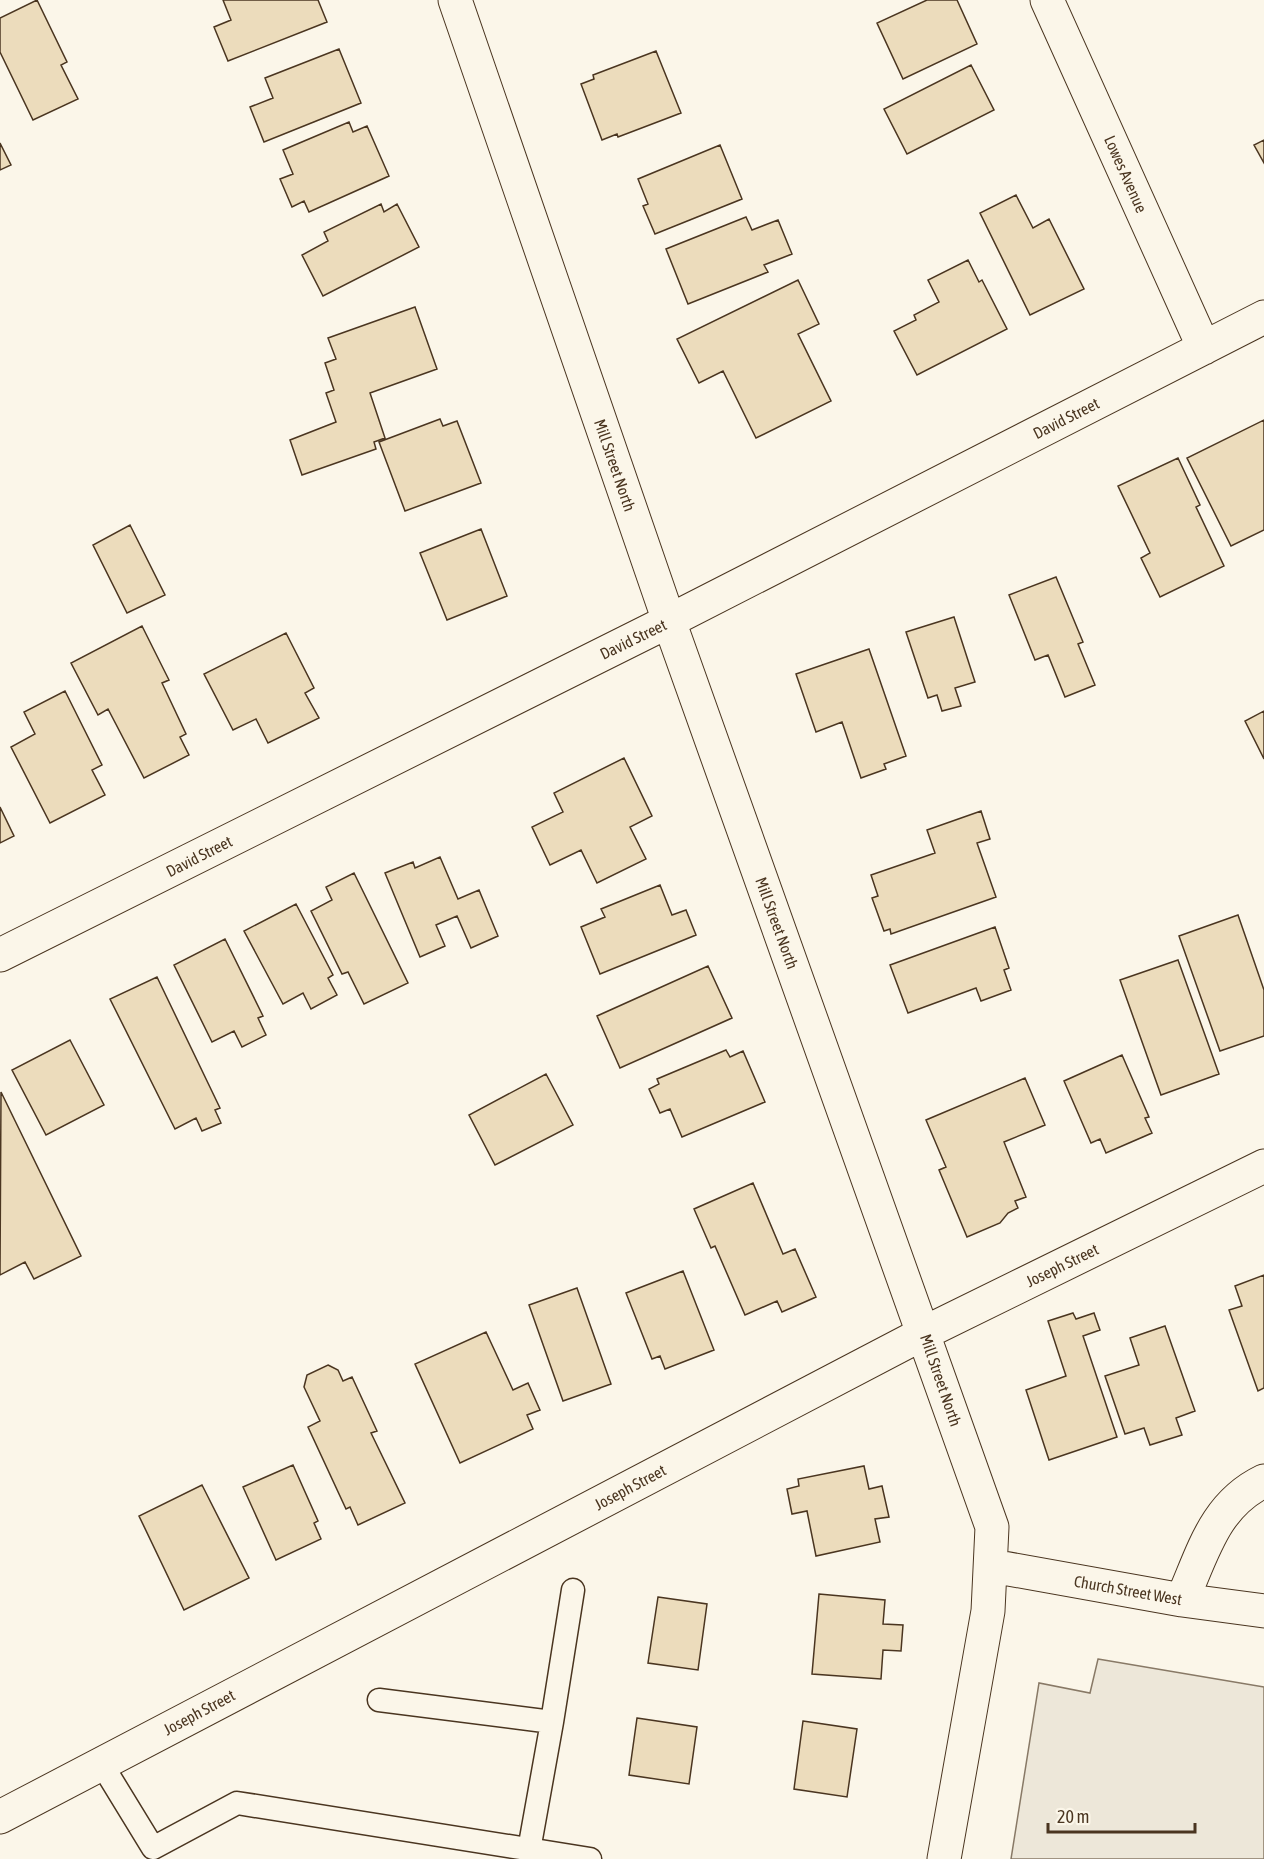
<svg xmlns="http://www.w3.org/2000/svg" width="1264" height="1859" viewBox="0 0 1264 1859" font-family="'Asap Condensed',sans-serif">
  <rect width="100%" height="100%" fill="#fbf6e9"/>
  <path fill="#ede7d9" stroke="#887966" stroke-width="1.5" d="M 1098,1659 L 1264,1687 L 1264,1859 L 1011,1859 L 1039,1683 L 1090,1693 Z"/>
  <path fill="#ecdcbc" stroke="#4a3520" stroke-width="1.5" d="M 37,0 L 67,62 L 61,65 L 78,99 L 33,120 L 0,52 L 0,18 Z
    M 223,0 L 318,0 L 327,22 L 228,61 L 214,27 L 231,20 Z
    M 927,0 L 957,0 L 977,44 L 903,79 L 877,23 Z
    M 339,49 L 361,103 L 264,142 L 250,107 L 273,98 L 265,78 Z
    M 656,51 L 681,113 L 618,137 L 617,134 L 602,140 L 581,84 L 594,79 L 593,75 Z
    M 971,65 L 994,110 L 907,154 L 884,109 Z
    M 349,122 L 353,132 L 367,126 L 389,176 L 309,212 L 304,201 L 292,207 L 280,179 L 293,174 L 283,150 Z
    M 1264,140 L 1264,163 L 1254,145 Z
    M 0,143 L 11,165 L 0,170 Z
    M 720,145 L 742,199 L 655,234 L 643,206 L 648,204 L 638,179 Z
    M 1016,195 L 1033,228 L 1049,219 L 1084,289 L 1030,315 L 980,213 Z
    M 381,204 L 384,212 L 397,204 L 419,247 L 323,296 L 302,255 L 328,241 L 324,232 Z
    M 746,217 L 752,230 L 778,220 L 792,254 L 764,265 L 768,272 L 688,304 L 666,249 Z
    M 968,260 L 979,282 L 982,280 L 1007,329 L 917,375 L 894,331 L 916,320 L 914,315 L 939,302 L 928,280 Z
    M 798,280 L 819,324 L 798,334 L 831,401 L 756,438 L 723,371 L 699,383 L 677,339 Z
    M 415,307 L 437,369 L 370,393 L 385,438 L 374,442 L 376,449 L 302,475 L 290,440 L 336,422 L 326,393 L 334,390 L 325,363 L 336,359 L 328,338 Z
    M 440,419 L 443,426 L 457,421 L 481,483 L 405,511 L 379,442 Z
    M 1264,420 L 1264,530 L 1231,546 L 1187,458 Z
    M 1178,458 L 1200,505 L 1196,507 L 1224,566 L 1160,597 L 1141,558 L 1150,553 L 1118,486 Z
    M 130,525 L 165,595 L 127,613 L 93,545 Z
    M 481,529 L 507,596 L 447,620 L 420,553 Z
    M 1056,577 L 1083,642 L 1078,644 L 1095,685 L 1065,697 L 1048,655 L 1035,660 L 1009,595 Z
    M 954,617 L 975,682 L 955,688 L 961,706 L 942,711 L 937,695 L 928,698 L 906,632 Z
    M 142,626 L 169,680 L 162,683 L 186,734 L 180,737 L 189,755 L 144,778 L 108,709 L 98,715 L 71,663 Z
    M 286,633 L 314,688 L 305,693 L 319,718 L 268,743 L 256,719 L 233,730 L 204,674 Z
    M 869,649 L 906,756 L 884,764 L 886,769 L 861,778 L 842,722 L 816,732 L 796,674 Z
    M 65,691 L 102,765 L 92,770 L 105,795 L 50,823 L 11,747 L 35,734 L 24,712 Z
    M 1264,711 L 1264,759 L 1245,721 Z
    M 624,758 L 652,816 L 630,827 L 646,859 L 597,883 L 581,850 L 550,865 L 532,827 L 563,812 L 554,793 Z
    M 0,807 L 14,836 L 0,843 Z
    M 981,811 L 990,839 L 977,843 L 996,897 L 891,934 L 890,929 L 884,931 L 872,898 L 878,896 L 871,875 L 935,853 L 927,830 Z
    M 440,857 L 458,899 L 479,890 L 498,936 L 471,948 L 457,916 L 436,925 L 445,946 L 420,957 L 385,873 L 413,862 L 415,868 Z
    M 354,873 L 408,983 L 364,1004 L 348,972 L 342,974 L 311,911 L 332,900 L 326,887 Z
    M 660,885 L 672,915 L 686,910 L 696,935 L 600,974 L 581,927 L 605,917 L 601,909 Z
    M 296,904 L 333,975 L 328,978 L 337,995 L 311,1009 L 303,993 L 283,1004 L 244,931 Z
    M 1238,915 L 1264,990 L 1264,1036 L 1220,1051 L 1179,936 Z
    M 995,927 L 1009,968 L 1004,970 L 1011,990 L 981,1001 L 976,988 L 908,1013 L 890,965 Z
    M 225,939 L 263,1016 L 258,1018 L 266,1035 L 242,1047 L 234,1031 L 212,1042 L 174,965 Z
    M 1178,960 L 1219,1074 L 1161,1095 L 1120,980 Z
    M 708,966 L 732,1018 L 620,1068 L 597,1016 Z
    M 157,977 L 220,1108 L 215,1110 L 221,1123 L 202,1131 L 196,1118 L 175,1129 L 110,999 Z
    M 70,1040 L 104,1105 L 46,1135 L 12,1070 Z
    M 726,1050 L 730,1057 L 743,1051 L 765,1102 L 682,1137 L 670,1109 L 660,1113 L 649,1089 L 659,1084 L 657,1079 Z
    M 1122,1055 L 1149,1117 L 1145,1118 L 1152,1133 L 1106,1153 L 1100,1139 L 1091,1143 L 1064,1081 Z
    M 546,1074 L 573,1125 L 495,1165 L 469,1115 Z
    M 1025,1078 L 1045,1125 L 1004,1142 L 1026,1197 L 1015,1201 L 1018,1208 L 1008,1213 L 1000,1223 L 967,1237 L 939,1170 L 946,1167 L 926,1120 Z
    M 1,1092 L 81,1256 L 34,1279 L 25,1262 L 0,1275 Z
    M 753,1183 L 783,1254 L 795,1249 L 816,1297 L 782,1312 L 777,1301 L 745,1315 L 715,1246 L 711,1248 L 694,1209 Z
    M 683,1271 L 714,1350 L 665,1369 L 660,1356 L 652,1359 L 626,1293 Z
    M 1264,1275 L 1264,1388 L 1258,1391 L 1229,1310 L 1242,1306 L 1235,1286 Z
    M 577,1288 L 611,1384 L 563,1401 L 529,1305 Z
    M 1073,1313 L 1076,1319 L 1094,1313 L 1100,1330 L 1083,1336 L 1117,1437 L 1049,1460 L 1026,1390 L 1066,1376 L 1048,1321 Z
    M 1165,1326 L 1195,1411 L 1176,1418 L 1182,1435 L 1150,1445 L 1144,1428 L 1125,1434 L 1105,1376 L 1139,1365 L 1130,1338 Z
    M 486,1332 L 513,1390 L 528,1383 L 540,1410 L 527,1415 L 533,1429 L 460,1463 L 415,1364 Z
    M 328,1365 L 338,1370 L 343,1381 L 352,1377 L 377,1431 L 371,1433 L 405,1503 L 358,1525 L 350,1507 L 346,1509 L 308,1427 L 320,1421 L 304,1387 L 307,1375 Z
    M 293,1465 L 318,1521 L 314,1523 L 321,1539 L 276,1560 L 243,1487 Z
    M 864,1466 L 869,1489 L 882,1486 L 889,1517 L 875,1519 L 880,1542 L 816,1556 L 807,1511 L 792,1514 L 787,1489 L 799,1486 L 798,1479 Z
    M 202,1485 L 249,1578 L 184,1610 L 139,1516 Z
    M 819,1594 L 885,1600 L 883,1624 L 903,1625 L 901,1651 L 883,1650 L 881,1679 L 812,1674 Z
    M 658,1597 L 707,1604 L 698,1670 L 648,1663 Z
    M 637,1718 L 697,1727 L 689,1784 L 629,1775 Z
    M 803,1721 L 857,1729 L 847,1797 L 794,1789 Z"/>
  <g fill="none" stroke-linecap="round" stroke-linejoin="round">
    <g stroke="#4a3520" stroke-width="25">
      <path id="lane" d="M 379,1700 L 552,1722 L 529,1850
        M 552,1722 L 573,1590
        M 101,1763 L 153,1848 L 237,1803 L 590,1859"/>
    </g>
    <g stroke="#4a3520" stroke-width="35">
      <path id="street" d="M 455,0 L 669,621 L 992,1527 L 988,1611 L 944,1859
        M 1047,0 L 1204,348
        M 0,955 L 669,621 L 1264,317
        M 992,1566 L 1182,1600 L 1264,1611
        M 1182,1600 C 1203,1553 1214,1505 1264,1481
        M 0,1817 L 924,1333 L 1264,1166"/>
    </g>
    <use href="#lane" stroke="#fbf6e9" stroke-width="22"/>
    <use href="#street" stroke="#fbf6e9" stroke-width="33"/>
  </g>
  <g text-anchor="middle" stroke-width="4.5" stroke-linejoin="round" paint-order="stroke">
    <g font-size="16" fill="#4a3520" stroke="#fbf6e9">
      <text transform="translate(1126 174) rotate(66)" y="6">Lowes Avenue</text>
      <text transform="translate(1066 418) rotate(-27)" y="6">David Street</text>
      <text transform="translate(615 465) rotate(71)" y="6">Mill Street North</text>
      <text transform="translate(633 639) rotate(-26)" y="6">David Street</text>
      <text transform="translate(199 856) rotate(-27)" y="6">David Street</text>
      <text transform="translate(777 923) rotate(70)" y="6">Mill Street North</text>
      <text transform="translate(1062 1265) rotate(-26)" y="6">Joseph Street</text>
      <text transform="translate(941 1380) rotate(71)" y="6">Mill Street North</text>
      <text transform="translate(630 1487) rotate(-28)" y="6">Joseph Street</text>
      <text transform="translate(1128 1590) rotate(10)" y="6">Church Street West</text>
      <text transform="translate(199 1712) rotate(-28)" y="6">Joseph Street</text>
    </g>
  </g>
  <path d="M1048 1823v9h147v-9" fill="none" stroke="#4a3520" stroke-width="3"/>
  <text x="1057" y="1823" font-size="18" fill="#4a3520" stroke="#fbf6e9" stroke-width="4.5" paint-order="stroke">20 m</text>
</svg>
